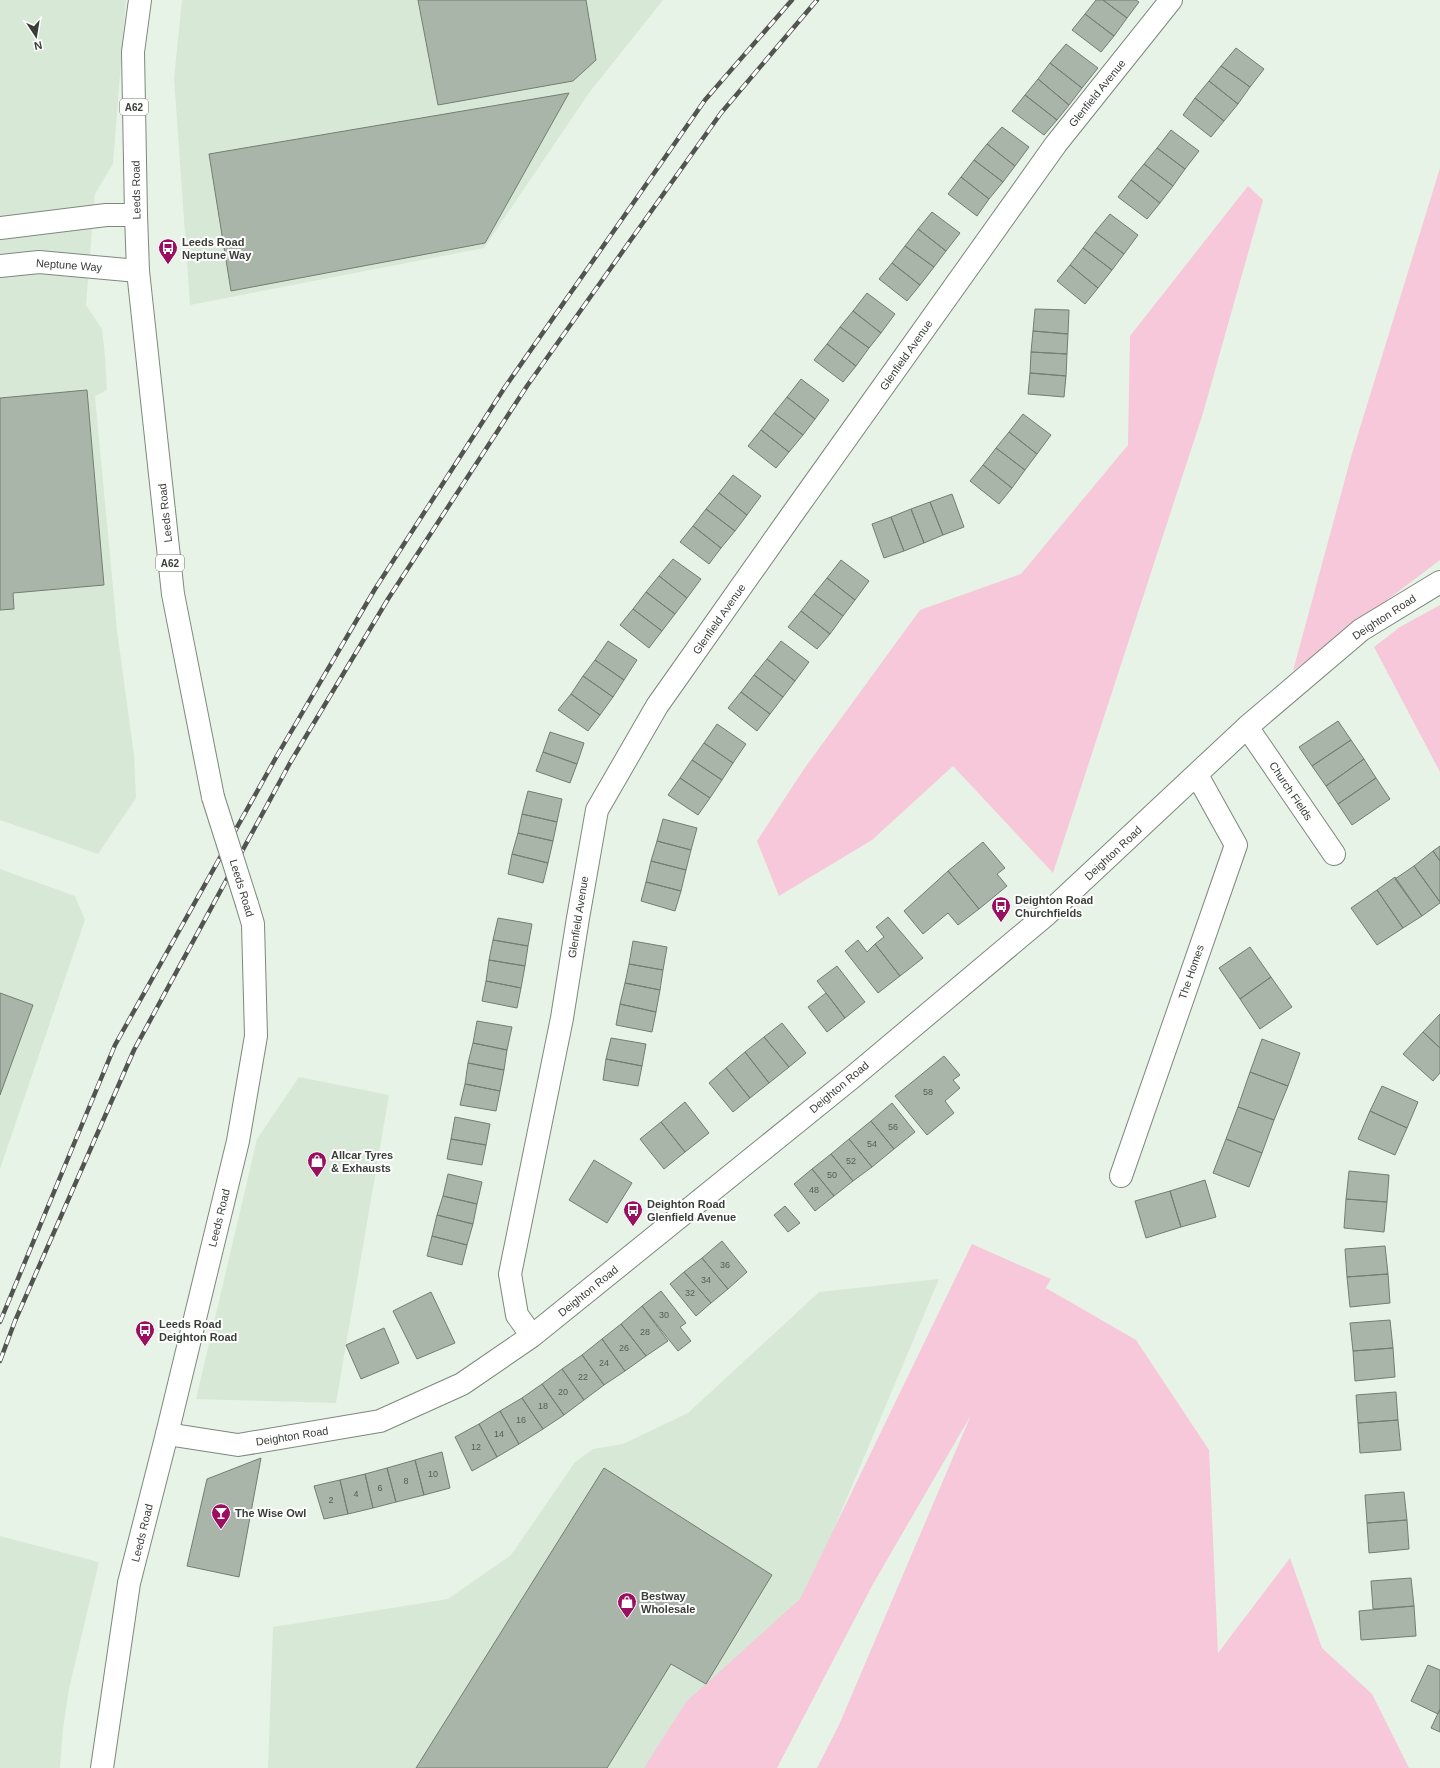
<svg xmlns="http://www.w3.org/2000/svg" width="1440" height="1768" viewBox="0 0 1440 1768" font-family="Arial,sans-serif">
  <rect width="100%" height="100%" fill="#e7f3e6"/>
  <path fill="#d7e9d6" d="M 0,0 L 126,0 L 113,164 L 95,194 L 86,305 L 102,329 L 105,356 L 107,390 L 95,396 L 117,630 L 134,755 L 136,798 L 98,854 L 0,820 Z
    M 182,0 L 663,0 L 589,93 L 484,248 L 190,305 L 174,78 Z
    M 0,869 L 75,896 L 85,920 L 0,1169 Z
    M 299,1077 L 389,1095 L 336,1403 L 196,1399 L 257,1139 Z
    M 939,1279 L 807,1593 L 671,1768 L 268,1768 L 273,1627 L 448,1599 L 511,1555 L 575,1462 L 593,1449 L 623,1444 L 688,1413 L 819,1292 Z
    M 0,1536 L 99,1562 L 69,1689 L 63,1729 L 60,1768 L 0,1768 Z"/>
  <path fill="#f6c8da" d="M 1440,168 L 1440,560 L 1293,671 L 1351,457 Z
    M 1248,186 L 1263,200 L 1203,413 L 1053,873 L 953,766 L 872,840 L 779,896 L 757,841 L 804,769 L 920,610 L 1021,574 L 1128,445 L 1130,336 Z
    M 1440,605 L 1440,772 L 1374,647 L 1400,627 Z
    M 972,1244 L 1051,1279 L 1042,1294 L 1046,1288 L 1136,1340 L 1209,1450 L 1218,1653 L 1290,1558 L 1322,1648 L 1372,1694 L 1409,1768 L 817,1768 L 839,1725 L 971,1415 L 873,1584 L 777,1768 L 644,1768 L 686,1702 L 800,1599 Z"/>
  <path fill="#aab5a9" stroke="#737d72" d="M 418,0 L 586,0 L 596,60 L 573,81 L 438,105 Z
    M 1096,0 L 1103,0 L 1127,18 L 1114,36 L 1085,14 Z
    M 1103,0 L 1136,0 L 1139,2 L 1127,18 Z
    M 1085,14 L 1114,36 L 1101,52 L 1072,30 Z
    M 1066,44 L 1098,68 L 1082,88 L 1050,63 Z
    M 1236,48 L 1264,69 L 1250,87 L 1221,66 Z
    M 1050,63 L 1082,88 L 1069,105 L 1038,79 Z
    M 1221,66 L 1250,87 L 1238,104 L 1209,81 Z
    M 1038,79 L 1069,105 L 1057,120 L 1025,95 Z
    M 1209,81 L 1238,104 L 1224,121 L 1195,98 Z
    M 569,93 L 485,243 L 231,291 L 209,154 Z
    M 1025,95 L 1057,120 L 1044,135 L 1012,111 Z
    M 1195,98 L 1224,121 L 1211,137 L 1183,115 Z
    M 1002,127 L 1029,147 L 1015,166 L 987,144 Z
    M 1171,130 L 1199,151 L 1185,169 L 1157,148 Z
    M 987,144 L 1015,166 L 1003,182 L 974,160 Z
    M 1157,148 L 1185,169 L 1173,186 L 1144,164 Z
    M 974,160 L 1003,182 L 989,199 L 961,177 Z
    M 1144,164 L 1173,186 L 1160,203 L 1131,180 Z
    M 961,177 L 989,199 L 977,216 L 948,194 Z
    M 1131,180 L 1160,203 L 1147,219 L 1118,197 Z
    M 932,212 L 960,233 L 946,251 L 918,229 Z
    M 1110,214 L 1138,235 L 1124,254 L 1095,232 Z
    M 918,229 L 946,251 L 934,267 L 905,246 Z
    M 1095,232 L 1124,254 L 1112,270 L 1083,248 Z
    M 905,246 L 934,267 L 920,285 L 892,263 Z
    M 1083,248 L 1112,270 L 1098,288 L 1070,265 Z
    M 892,263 L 920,285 L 907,301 L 879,279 Z
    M 1070,265 L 1098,288 L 1085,304 L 1057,281 Z
    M 867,293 L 895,314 L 881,333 L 853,311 Z
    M 1035,309 L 1069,310 L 1068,334 L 1033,331 Z
    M 853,311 L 881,333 L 869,348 L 840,327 Z
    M 840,327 L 869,348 L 856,366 L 827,344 Z
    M 1033,331 L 1068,334 L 1067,354 L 1031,352 Z
    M 827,344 L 856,366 L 843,382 L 814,360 Z
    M 1031,352 L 1067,354 L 1066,376 L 1030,373 Z
    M 1030,373 L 1066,376 L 1064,397 L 1028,394 Z
    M 801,379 L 829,400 L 815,419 L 787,397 Z
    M 87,390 L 104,585 L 13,593 L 14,609 L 0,610 L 0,398 Z
    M 787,397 L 815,419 L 803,435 L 774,413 Z
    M 774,413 L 803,435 L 789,452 L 761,430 Z
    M 1023,414 L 1051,435 L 1037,454 L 1009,432 Z
    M 761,430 L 789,452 L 776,468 L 748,446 Z
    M 1009,432 L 1037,454 L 1025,470 L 996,448 Z
    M 996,448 L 1025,470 L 1012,488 L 983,465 Z
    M 983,465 L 1012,488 L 999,504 L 970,481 Z
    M 733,475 L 761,496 L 747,515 L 719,493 Z
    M 719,493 L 747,515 L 735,531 L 706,509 Z
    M 952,494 L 964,527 L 943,535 L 930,502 Z
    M 930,502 L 943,535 L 924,543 L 911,509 Z
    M 706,509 L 735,531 L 721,548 L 693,526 Z
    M 911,509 L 924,543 L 904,551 L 891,517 Z
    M 891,517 L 904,551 L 884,558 L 872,524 Z
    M 693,526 L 721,548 L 709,564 L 680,542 Z
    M 673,559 L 701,579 L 687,598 L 659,576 Z
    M 841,560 L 869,581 L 855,600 L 827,578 Z
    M 659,576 L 687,598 L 675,614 L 646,592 Z
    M 827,578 L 855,600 L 843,616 L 814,594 Z
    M 646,592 L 675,614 L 662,631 L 633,609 Z
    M 814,594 L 843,616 L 830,634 L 801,611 Z
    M 633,609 L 662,631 L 649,648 L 620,625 Z
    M 801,611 L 830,634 L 817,649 L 788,627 Z
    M 608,641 L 637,660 L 624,680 L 595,660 Z
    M 781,641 L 809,662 L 795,681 L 767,659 Z
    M 767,659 L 795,681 L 783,697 L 754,675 Z
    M 595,660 L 624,680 L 613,697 L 583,676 Z
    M 754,675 L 783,697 L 770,714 L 741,692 Z
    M 583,676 L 613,697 L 600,715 L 571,694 Z
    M 741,692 L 770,714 L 757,731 L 728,708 Z
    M 571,694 L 600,715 L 588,731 L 558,710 Z
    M 1338,721 L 1351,740 L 1312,766 L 1299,747 Z
    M 717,724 L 746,744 L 733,763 L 704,743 Z
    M 550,732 L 584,743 L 577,764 L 543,752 Z
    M 1351,740 L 1364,759 L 1326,786 L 1312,766 Z
    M 704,743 L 733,763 L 722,780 L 692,760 Z
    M 543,752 L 577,764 L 570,783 L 536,771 Z
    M 1364,759 L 1376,778 L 1338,804 L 1326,786 Z
    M 692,760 L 722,780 L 710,798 L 680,778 Z
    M 680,778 L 710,798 L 698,815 L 668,795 Z
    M 1376,778 L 1390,799 L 1352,825 L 1338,804 Z
    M 528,791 L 562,799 L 557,822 L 522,814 Z
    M 522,814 L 557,822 L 553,841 L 518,833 Z
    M 663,819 L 697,828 L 691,850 L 657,841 Z
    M 518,833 L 553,841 L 548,863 L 512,854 Z
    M 657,841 L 691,850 L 686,870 L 651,861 Z
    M 983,842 L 1005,868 L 997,874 L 1007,886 L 979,909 L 948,871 Z
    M 1440,846 L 1440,861 L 1433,851 Z
    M 1433,851 L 1440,861 L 1440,902 L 1414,866 Z
    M 512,854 L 548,863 L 543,883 L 508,874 Z
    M 651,861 L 686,870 L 681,891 L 646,882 Z
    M 1414,866 L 1440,902 L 1440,903 L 1422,916 L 1395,879 Z
    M 948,871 L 979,909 L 958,925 L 948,913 L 923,934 L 904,911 Z
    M 1395,877 L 1422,916 L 1403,928 L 1377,890 Z
    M 646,882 L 681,891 L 675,911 L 641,901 Z
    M 1377,890 L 1403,928 L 1377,945 L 1351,908 Z
    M 888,917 L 923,958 L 900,976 L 875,944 L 884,937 L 876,927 Z
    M 498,918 L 532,924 L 528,946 L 493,940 Z
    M 493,940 L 528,946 L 525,966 L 489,960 Z
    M 858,940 L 867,952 L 875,944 L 900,976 L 878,993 L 845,951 Z
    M 633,941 L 667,947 L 663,970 L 629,964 Z
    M 1250,947 L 1271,977 L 1240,999 L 1219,968 Z
    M 489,960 L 525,966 L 521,988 L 486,981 Z
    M 629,964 L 663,970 L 660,990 L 625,983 Z
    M 837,966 L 865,1002 L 845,1018 L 817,981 Z
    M 1271,977 L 1292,1007 L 1260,1029 L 1240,999 Z
    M 486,981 L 521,988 L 517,1008 L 482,1001 Z
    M 625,983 L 660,990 L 656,1012 L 620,1004 Z
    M 0,993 L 33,1005 L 0,1095 Z
    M 826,993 L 845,1018 L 827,1032 L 808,1007 Z
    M 620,1004 L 656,1012 L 652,1032 L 616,1025 Z
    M 1440,1014 L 1440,1048 L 1423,1032 Z
    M 477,1021 L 512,1027 L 507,1050 L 473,1043 Z
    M 782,1023 L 806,1053 L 789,1067 L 764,1037 Z
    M 1423,1032 L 1440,1048 L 1440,1073 L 1433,1081 L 1403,1054 Z
    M 764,1037 L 789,1067 L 769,1083 L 745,1052 Z
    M 611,1038 L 646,1044 L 642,1066 L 606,1059 Z
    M 1262,1039 L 1300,1053 L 1288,1086 L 1250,1072 Z
    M 473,1043 L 507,1050 L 504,1070 L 468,1063 Z
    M 745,1052 L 769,1083 L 750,1098 L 726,1068 Z
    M 944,1056 L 960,1075 L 953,1080 L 960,1088 L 945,1101 L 954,1113 L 927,1135 L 895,1096 Z
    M 606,1059 L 642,1066 L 638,1086 L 603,1080 Z
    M 468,1063 L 504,1070 L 500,1091 L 465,1084 Z
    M 726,1068 L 750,1098 L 733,1112 L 709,1083 Z
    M 1250,1072 L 1288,1086 L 1274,1120 L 1238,1107 Z
    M 465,1084 L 500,1091 L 496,1111 L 460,1105 Z
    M 1382,1086 L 1418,1102 L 1407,1128 L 1370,1111 Z
    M 685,1102 L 709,1133 L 685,1152 L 661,1122 Z
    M 892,1103 L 915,1132 L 894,1149 L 871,1121 Z
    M 1238,1107 L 1274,1120 L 1262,1153 L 1226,1139 Z
    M 1370,1111 L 1407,1128 L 1395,1155 L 1358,1139 Z
    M 455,1117 L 490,1124 L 486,1145 L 451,1139 Z
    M 871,1121 L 894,1149 L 872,1167 L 849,1139 Z
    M 661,1122 L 685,1152 L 664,1169 L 640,1139 Z
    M 451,1139 L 486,1145 L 482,1165 L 447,1159 Z
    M 849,1139 L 872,1167 L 853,1181 L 831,1154 Z
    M 1226,1139 L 1262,1153 L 1249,1187 L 1213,1173 Z
    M 831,1154 L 853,1181 L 834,1196 L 812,1169 Z
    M 594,1160 L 632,1183 L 607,1223 L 569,1200 Z
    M 812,1169 L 834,1196 L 815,1211 L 794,1184 Z
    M 1349,1171 L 1389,1175 L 1387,1202 L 1346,1199 Z
    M 448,1174 L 482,1182 L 477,1204 L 443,1196 Z
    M 1205,1180 L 1216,1217 L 1181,1227 L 1170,1191 Z
    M 1170,1191 L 1181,1227 L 1146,1238 L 1135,1201 Z
    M 443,1196 L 477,1204 L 473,1224 L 437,1215 Z
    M 1346,1199 L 1387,1202 L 1384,1232 L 1344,1228 Z
    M 785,1206 L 800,1223 L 788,1232 L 774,1215 Z
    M 437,1215 L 473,1224 L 467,1245 L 432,1236 Z
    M 432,1236 L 467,1245 L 462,1265 L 427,1256 Z
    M 722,1241 L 747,1272 L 728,1289 L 702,1258 Z
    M 1385,1246 L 1388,1274 L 1347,1277 L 1345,1249 Z
    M 702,1258 L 728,1289 L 711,1303 L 684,1272 Z
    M 684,1272 L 711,1303 L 696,1316 L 670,1284 Z
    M 1388,1274 L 1390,1303 L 1350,1307 L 1347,1277 Z
    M 661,1291 L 686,1323 L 680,1327 L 691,1341 L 678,1351 L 642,1306 Z
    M 431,1292 L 455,1343 L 417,1359 L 393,1311 Z
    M 642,1306 L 668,1341 L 646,1356 L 621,1324 Z
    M 1390,1320 L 1393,1348 L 1353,1351 L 1350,1323 Z
    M 621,1324 L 646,1356 L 625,1371 L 602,1339 Z
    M 384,1328 L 399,1363 L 361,1379 L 346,1345 Z
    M 602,1339 L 625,1371 L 604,1385 L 582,1355 Z
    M 1393,1348 L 1395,1377 L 1355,1381 L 1353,1351 Z
    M 582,1355 L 604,1385 L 584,1400 L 562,1369 Z
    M 562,1369 L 584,1400 L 564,1415 L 542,1384 Z
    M 542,1384 L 564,1415 L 543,1429 L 522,1398 Z
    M 1396,1392 L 1398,1420 L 1358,1423 L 1356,1395 Z
    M 522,1398 L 543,1429 L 519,1444 L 500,1411 Z
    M 500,1411 L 519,1444 L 497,1457 L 479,1424 Z
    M 1398,1420 L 1401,1450 L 1360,1453 L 1358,1423 Z
    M 479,1424 L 497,1457 L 472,1471 L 455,1437 Z
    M 442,1452 L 450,1488 L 424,1495 L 415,1460 Z
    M 261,1458 L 239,1577 L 187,1566 L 207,1479 Z
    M 415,1460 L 424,1495 L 396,1502 L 387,1468 Z
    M 387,1468 L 396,1502 L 373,1508 L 365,1474 Z
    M 604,1468 L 772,1575 L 706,1684 L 671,1664 L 607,1768 L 416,1768 Z
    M 365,1474 L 373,1508 L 348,1514 L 340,1480 Z
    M 340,1480 L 348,1514 L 324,1519 L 314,1486 Z
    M 1404,1492 L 1407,1520 L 1367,1523 L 1365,1495 Z
    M 1407,1520 L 1409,1549 L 1369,1553 L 1367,1523 Z
    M 1411,1578 L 1414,1606 L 1373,1609 L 1371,1581 Z
    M 1414,1606 L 1416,1636 L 1361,1640 L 1359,1611 Z
    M 1428,1665 L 1440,1670 L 1440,1709 L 1438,1714 L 1411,1701 Z
    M 1440,1709 L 1440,1732 L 1431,1728 Z"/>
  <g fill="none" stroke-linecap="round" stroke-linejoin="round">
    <g stroke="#7d887c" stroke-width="24">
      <path id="street" d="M 0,228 L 106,215 L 136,215
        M 0,266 L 39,262 L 138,271
        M 1247,727 L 1334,854
        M 1121,1176 L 1236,845 L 1197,775
        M 532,1336 L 517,1315 L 510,1274 L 562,1018 L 578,918 L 597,810 L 657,706 L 791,516 L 1056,144 L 1171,0
        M 167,1434 L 238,1445 L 380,1421 L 462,1384 L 532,1336 L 854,1076 L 1046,915 L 1247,727 L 1361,630 L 1440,582"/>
    </g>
    <g stroke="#7d887c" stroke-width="24">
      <path id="primary" d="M 140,0 L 133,52 L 136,215 L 138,271 L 173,594 L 213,797
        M 102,1768 L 129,1583 L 167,1434 L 238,1141 L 256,1036 L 253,924 L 247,904"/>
    </g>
    <use href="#street" stroke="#fff" stroke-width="22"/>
    <use href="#primary" stroke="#fff" stroke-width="22"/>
    <g stroke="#50554f" stroke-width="4.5">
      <path id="rail" d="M 0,1322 L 115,1045 L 278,754 L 375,589 L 505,387 L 705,100 L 792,0
        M 0,1361 L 15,1321 L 134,1050 L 290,763 L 388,599 L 527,386 L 721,113 L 817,0"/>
    </g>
    <use href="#rail" stroke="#fff" stroke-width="3" stroke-dasharray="9" stroke-linecap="butt"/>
    <g stroke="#7d887c" stroke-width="24" stroke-linecap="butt">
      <path id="primary-bridge" d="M 213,797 L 247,904"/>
    </g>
    <use href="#primary-bridge" stroke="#fff" stroke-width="22"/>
  </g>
  <defs>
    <g id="bus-pin" transform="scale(1)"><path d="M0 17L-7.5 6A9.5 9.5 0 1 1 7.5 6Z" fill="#9a0f60" stroke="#fff"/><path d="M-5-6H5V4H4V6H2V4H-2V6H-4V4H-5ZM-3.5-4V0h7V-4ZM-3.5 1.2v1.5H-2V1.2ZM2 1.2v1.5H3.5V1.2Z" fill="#fff"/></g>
    <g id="shop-pin" transform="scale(1)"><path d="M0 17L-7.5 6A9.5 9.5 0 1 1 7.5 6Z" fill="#9a0f60" stroke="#fff"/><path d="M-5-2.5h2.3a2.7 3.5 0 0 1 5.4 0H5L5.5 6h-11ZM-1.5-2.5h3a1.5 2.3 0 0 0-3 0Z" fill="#fff"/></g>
    <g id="bar-pin" transform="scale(1)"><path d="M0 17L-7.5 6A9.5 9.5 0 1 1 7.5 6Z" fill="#9a0f60" stroke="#fff"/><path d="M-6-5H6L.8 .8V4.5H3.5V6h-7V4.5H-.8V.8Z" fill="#fff"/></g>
  </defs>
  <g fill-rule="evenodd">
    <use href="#bus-pin" x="168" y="248"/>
    <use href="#bus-pin" x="1001" y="906"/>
    <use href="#shop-pin" x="317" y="1161"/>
    <use href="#bus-pin" x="633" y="1210"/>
    <use href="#bus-pin" x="145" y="1330"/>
    <use href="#bar-pin" x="221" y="1513"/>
    <use href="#shop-pin" x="627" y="1602"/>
  </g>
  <g text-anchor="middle" stroke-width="4" stroke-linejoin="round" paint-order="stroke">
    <g font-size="9" fill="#565c55">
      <text x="928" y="1095">58</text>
      <text x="893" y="1130">56</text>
      <text x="872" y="1147">54</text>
      <text x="851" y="1164">52</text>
      <text x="832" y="1178">50</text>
      <text x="814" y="1193">48</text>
      <text x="725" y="1268">36</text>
      <text x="706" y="1283">34</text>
      <text x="690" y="1296">32</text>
      <text x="664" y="1318">30</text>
      <text x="645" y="1335">28</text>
      <text x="624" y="1351">26</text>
      <text x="604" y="1366">24</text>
      <text x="583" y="1380">22</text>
      <text x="563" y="1395">20</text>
      <text x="543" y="1409">18</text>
      <text x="521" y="1423">16</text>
      <text x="499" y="1437">14</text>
      <text x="476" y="1450">12</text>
      <text x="433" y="1477">10</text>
      <text x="406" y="1484">8</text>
      <text x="380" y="1491">6</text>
      <text x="356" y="1497">4</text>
      <text x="331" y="1503">2</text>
    </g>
    <g fill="#fff" stroke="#757874" stroke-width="1">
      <rect x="120" y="99" width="28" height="16" rx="3"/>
      <rect x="156" y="555" width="28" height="16" rx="3"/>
    </g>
    <g font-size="10" font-weight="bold" fill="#3a3e39">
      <text x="134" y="111">A62</text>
      <text x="170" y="567">A62</text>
    </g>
    <g font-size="11" fill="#3a3e39" stroke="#fff">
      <text transform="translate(1097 93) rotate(-51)" y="4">Glenfield Avenue</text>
      <text transform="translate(136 190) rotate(-91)" y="4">Leeds Road</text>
      <text transform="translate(69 265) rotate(4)" y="4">Neptune Way</text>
      <text transform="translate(906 355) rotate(-55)" y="4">Glenfield Avenue</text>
      <text transform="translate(165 513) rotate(-96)" y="4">Leeds Road</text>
      <text transform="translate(1384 617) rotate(-33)" y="4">Deighton Road</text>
      <text transform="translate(719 619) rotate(-55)" y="4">Glenfield Avenue</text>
      <text transform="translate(1291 791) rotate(56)" y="4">Church Fields</text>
      <text transform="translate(1113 853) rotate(-43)" y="4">Deighton Road</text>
      <text transform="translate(242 888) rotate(73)" y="4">Leeds Road</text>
      <text transform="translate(578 917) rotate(-81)" y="4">Glenfield Avenue</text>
      <text transform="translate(1191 972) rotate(-71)" y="4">The Homes</text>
      <text transform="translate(839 1087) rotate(-40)" y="4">Deighton Road</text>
      <text transform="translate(219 1218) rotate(-76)" y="4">Leeds Road</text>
      <text transform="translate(588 1291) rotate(-39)" y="4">Deighton Road</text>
      <text transform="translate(292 1436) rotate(-9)" y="4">Deighton Road</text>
      <text transform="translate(142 1533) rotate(-76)" y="4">Leeds Road</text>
    </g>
    <g font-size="11" font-weight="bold" fill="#3a3e39" stroke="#fff" text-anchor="start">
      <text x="182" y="246">Leeds Road<tspan x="182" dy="13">Neptune Way</tspan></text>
      <text x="1015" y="904">Deighton Road<tspan x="1015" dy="13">Churchfields</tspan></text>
      <text x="331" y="1159">Allcar Tyres<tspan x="331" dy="13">&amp; Exhausts</tspan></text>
      <text x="647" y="1208">Deighton Road<tspan x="647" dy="13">Glenfield Avenue</tspan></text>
      <text x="159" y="1328">Leeds Road<tspan x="159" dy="13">Deighton Road</tspan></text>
      <text x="235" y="1517">The Wise Owl</text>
      <text x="641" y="1600">Bestway<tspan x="641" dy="13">Wholesale</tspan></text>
    </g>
  </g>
  <g transform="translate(36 36) rotate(168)" stroke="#ffffff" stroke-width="3" paint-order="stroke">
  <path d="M0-3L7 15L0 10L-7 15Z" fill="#3a3e39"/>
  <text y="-6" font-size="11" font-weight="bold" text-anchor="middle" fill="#3a3e39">N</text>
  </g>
</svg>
